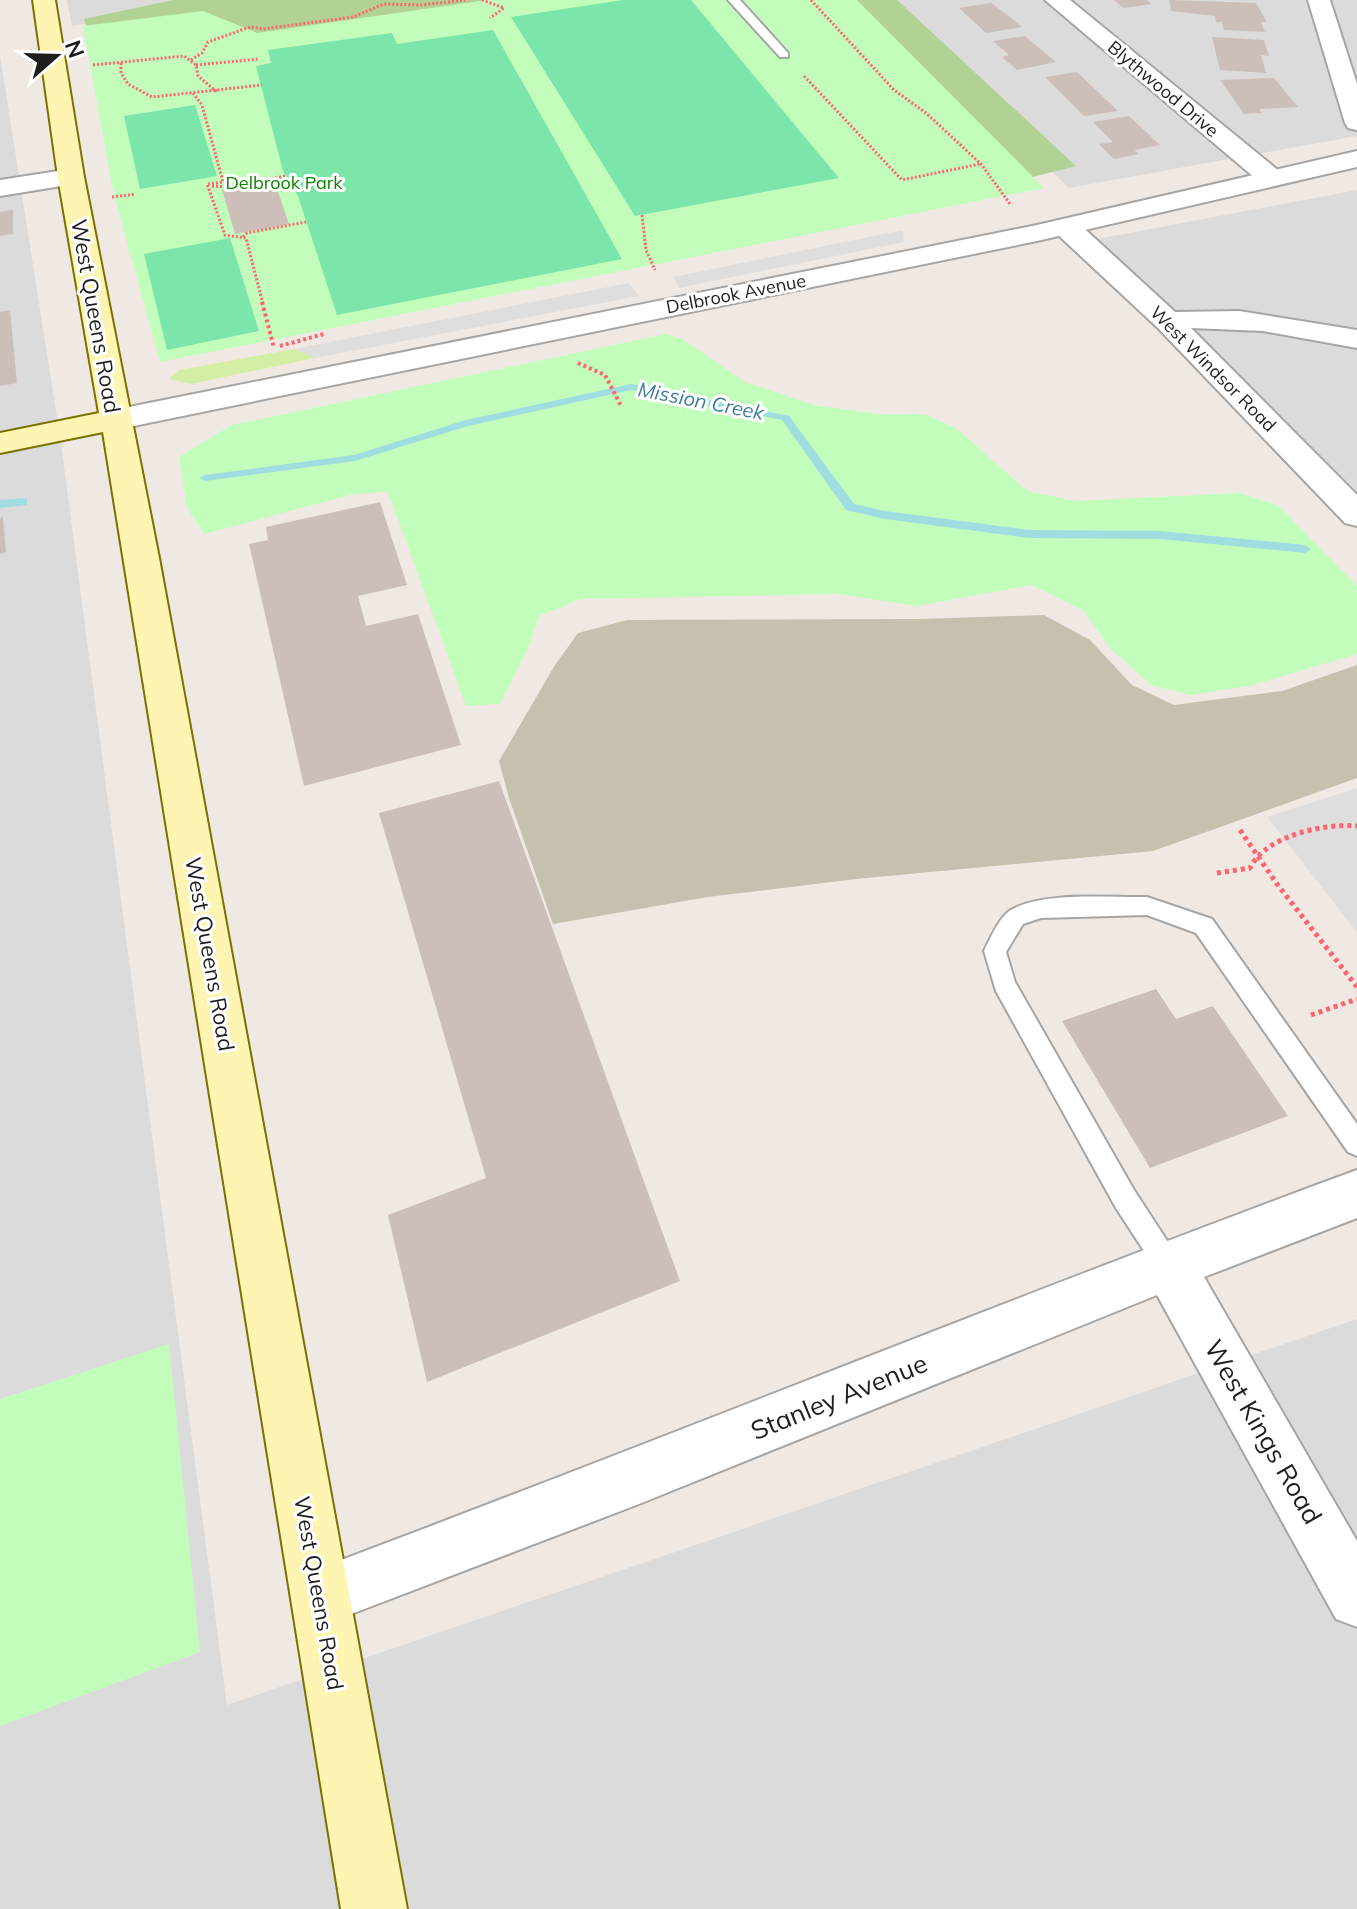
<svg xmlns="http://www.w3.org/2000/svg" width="1357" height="1909" viewBox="0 0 1357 1909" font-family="Mulish,sans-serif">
  <rect width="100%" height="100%" fill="#f0e9e3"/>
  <path fill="#dcdbdb" d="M 67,0 L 438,0 L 199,6 L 72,26 Z
    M 870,0 L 1357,0 L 1357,136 L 1069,188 Z
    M 0,55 L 61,443 L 227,1705 L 1357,1319 L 1357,1909 L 0,1909 Z
    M 1357,190 L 1357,507 L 1087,241 Z"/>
  <path fill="#c5c1ae" d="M 1044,615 L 1090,640 L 1132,685 L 1174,705 L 1282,691 L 1357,665 L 1357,778 L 1153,851 L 856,879 L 708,897 L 553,924 L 509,798 L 499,761 L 555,665 L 578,633 L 627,620 L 920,619 Z"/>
  <path fill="#d5eea5" d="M 294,349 L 315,358 L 191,384 L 169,379 L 179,370 Z"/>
  <path fill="#b1d294" d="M 173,0 L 596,0 L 309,48 L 91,40 L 84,19 Z
    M 777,0 L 897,0 L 1076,166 L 1013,182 Z"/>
  <path fill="#c2fdbc" d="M 487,0 L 857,0 L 1044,188 L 160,362 L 113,191 L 83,26 L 203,11 L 257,33 Z
    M 666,334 L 682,339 L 745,382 L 813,405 L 878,414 L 924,414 L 956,428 L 1027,491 L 1075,501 L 1239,493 L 1278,505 L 1357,586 L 1357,654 L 1249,686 L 1190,695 L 1151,685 L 1110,648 L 1084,611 L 1032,585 L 917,606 L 838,594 L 581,599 L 539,616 L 529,647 L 500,704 L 466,706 L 388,492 L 354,494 L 204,534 L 187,508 L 179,457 L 232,425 Z
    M 169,1344 L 200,1652 L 0,1726 L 0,1399 Z"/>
  <path fill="#7be5aa" d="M 623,0 L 691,0 L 839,178 L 635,216 L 511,17 Z
    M 493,30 L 622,259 L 337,315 L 298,196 L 283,171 L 256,66 L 271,63 L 268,50 L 392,33 L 397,44 Z
    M 195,105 L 217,176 L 140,189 L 124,116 Z
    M 230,238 L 259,331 L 167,350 L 144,254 Z"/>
  <path fill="#dedede" d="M 903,230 L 904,242 L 679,288 L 673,277 Z
    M 629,283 L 639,296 L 315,358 L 294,349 Z
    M 1357,788 L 1357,932 L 1267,817 Z"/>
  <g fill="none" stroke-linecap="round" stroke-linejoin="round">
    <path fill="#a0dde1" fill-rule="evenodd" d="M 631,384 L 789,416 L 854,504 L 885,511 L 1029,530 L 1160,531 L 1305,545 L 1311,549 L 1305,553 L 1160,539 L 1029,538 L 885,519 L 850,511 L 846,510 L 782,420 L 631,390 L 468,426 L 355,461 L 205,481 L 200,478 L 205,475 L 354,455 L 466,420 Z
      M 23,498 L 27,499 L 27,505 L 0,508 L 0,500 Z"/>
  </g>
  <path fill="#ccbeb9" d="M 1114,0 L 1147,0 L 1152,4 L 1123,8 Z
    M 1169,0 L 1256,3 L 1267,22 L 1261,22 L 1265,32 L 1224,30 L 1222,22 L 1216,22 L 1215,16 L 1171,11 Z
    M 991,3 L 1005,13 L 1022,27 L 986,33 L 959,8 Z
    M 1025,36 L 1056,62 L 1017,70 L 1002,57 L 1009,55 L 993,41 Z
    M 1212,37 L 1264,40 L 1269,56 L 1261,55 L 1266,73 L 1220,70 Z
    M 1077,72 L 1118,111 L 1084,116 L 1045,77 Z
    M 1274,78 L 1298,107 L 1259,109 L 1262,113 L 1244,114 L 1220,80 Z
    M 1129,116 L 1160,145 L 1134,150 L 1139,154 L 1114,159 L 1099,144 L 1113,142 L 1093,122 Z
    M 274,180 L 289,224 L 235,234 L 222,190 Z
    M 13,210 L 13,234 L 0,236 L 0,212 Z
    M 10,310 L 17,383 L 0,386 L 0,312 Z
    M 380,502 L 407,585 L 358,596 L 366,626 L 418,614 L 461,745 L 304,786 L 249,544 L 268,540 L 266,527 Z
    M 3,517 L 6,552 L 0,554 L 0,518 Z
    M 499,781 L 680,1281 L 427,1382 L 388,1215 L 486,1178 L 379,813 Z
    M 1156,989 L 1176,1019 L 1213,1006 L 1288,1116 L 1150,1168 L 1062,1021 Z"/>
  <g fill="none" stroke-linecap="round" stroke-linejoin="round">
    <g stroke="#a5a5a5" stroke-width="4">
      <path id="service" d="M 728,0 L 740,0 L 788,53 L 788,57 L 780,57 Z
        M 1147,897 L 1212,919 L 1357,1124 L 1357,1156 L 1348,1152 L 1196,933 L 1147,915 L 1041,918 L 1023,924 L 1006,952 L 1015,982 L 1134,1190 L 1177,1256 L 1181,1265 L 1177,1274 L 1168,1278 L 1159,1274 L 1116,1208 L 996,991 L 984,951 C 990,939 1000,916 1011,910 C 1043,891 1110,898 1147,897 Z"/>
    </g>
    <g stroke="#a5a5a5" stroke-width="4">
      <path id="minor" d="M 1045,0 L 1070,0 L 1279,171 L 1283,177 L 1279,183 L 1261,183 Z
        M 1308,0 L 1330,0 L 1357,84 L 1357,130 L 1348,128 L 1345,123 Z
        M 71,169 L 80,171 L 84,177 L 80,183 L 0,196 L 0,180 Z
        M 1066,219 L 1076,221 L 1175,312 L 1239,311 L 1357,330 L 1357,348 L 1263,331 L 1191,328 L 1357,495 L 1357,526 L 1345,523 L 1158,328 L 1056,233 L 1052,227 L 1056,221 Z
        M 1357,1170 L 1357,1218 L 1204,1277 L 1357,1541 L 1357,1627 L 1336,1619 L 1157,1295 L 639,1504 L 320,1626 L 299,1618 L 291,1597 L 299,1576 L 320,1568 C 667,1438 1010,1298 1357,1170 Z"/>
    </g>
    <g stroke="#a5a5a5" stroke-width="4">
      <path id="tertiary" d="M 1357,151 L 1357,167 L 1037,241 L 114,430 L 103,427 L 98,420 L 103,413 L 114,410 L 1037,225 Z"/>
    </g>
    <g stroke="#797200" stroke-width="4">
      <path id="secondary" d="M 33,0 L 55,0 L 84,177 L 159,558 L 407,1909 L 341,1909 L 103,432 L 0,453 L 0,433 L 99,413 L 58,177 Z"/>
    </g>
    <path stroke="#ff646e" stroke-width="3" stroke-dasharray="2 2" stroke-linecap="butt" d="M 482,0 L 504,8 L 490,18
      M 811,0 L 894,90 L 926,113 L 981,164 L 1010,204
      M 191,60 L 202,53 L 208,42 L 250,27 L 263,29 L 353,17 L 384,4 L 422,5 L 465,0
      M 121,63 L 121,73 L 128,84 L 152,97 L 262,85
      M 93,65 L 184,56 L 196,65 L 198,76 L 217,92
      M 196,65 L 259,59
      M 804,76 L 902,180 L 980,164
      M 193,93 L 202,105 L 223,182 L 207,184 L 225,235 L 246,238 L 263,304
      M 212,186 L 226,187 L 286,176
      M 112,197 L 135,194
      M 642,215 L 646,250 L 655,270
      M 243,237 L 247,233 L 306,222"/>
    <path stroke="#ff646e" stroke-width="4" stroke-dasharray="3 3" stroke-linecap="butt" d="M 262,302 L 274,348
      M 280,346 L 324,334
      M 578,363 L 605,375 L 621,406"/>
    <path stroke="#ff646e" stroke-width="5" stroke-dasharray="4 4" stroke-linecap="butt" d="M 1240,830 L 1277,884 L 1357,987
      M 1217,873 L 1250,868 C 1265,836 1324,823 1357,826
      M 1311,1015 L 1357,999"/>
    <use href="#service" fill="#fff" fill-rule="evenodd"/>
    <use href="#minor" fill="#fff" fill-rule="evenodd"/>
    <use href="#tertiary" fill="#fff" fill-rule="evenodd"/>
    <use href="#secondary" fill="#fef5b2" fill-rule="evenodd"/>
  </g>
  <g text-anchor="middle" stroke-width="6" stroke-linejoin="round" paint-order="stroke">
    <g font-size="18" fill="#1e1e1e" stroke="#fff">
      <text transform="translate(1163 89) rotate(40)" y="6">Blythwood Drive</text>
      <text transform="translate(736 294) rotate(-11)" y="6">Delbrook Avenue</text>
      <text transform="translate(1213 369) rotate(45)" y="6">West Windsor Road</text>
    </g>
    <g font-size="18" fill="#0e8403" stroke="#fff">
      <text x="284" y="189">Delbrook Park</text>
    </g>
    <g font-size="20" font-style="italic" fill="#3c7c9c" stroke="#fff">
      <text transform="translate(701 401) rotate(11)" y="7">Mission Creek</text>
    </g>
    <g font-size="22" fill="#1e1e1e" stroke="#fff">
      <text transform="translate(96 316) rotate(80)" y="8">West Queens Road</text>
      <text transform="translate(210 954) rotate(80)" y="8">West Queens Road</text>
      <text transform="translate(319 1593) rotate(80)" y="8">West Queens Road</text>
    </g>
    <g font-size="26" fill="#1e1e1e" stroke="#fff">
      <text transform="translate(839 1397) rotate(-22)" y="9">Stanley Avenue</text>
      <text transform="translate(1263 1432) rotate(60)" y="9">West Kings Road</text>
    </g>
  </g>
  <g transform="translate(56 56) rotate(70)" stroke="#ffffff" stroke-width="6" paint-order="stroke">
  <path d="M0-6L14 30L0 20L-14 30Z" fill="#1e1e1e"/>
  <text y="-12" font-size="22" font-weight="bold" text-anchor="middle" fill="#1e1e1e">N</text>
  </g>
</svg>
